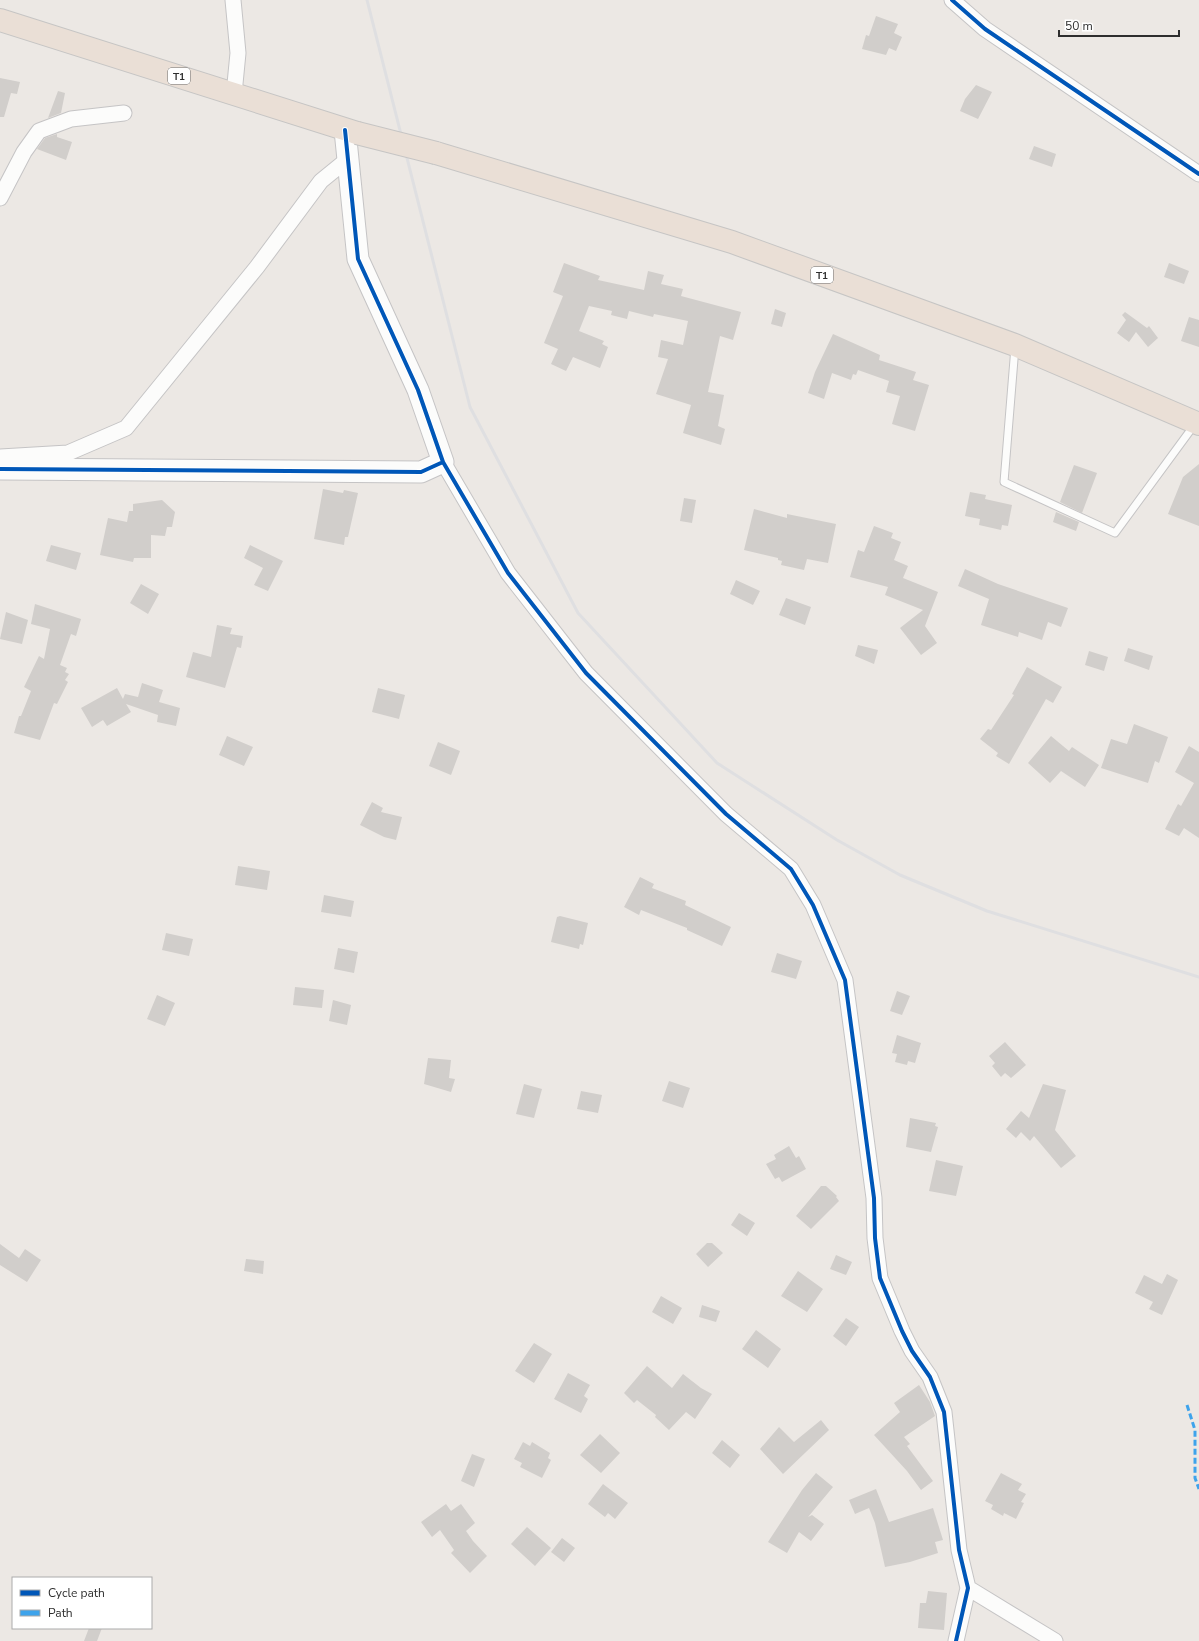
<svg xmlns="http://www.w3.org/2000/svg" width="1199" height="1641" viewBox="0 0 1199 1641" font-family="'Nunito Sans',sans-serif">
  <rect width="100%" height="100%" fill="#ece8e4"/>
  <path fill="#d1cecb" d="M 876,16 L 898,24 L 894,33 L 902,37 L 896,51 L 889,48 L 886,55 L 862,49 L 866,35 L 869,36 Z
    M 0,78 L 20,82 L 17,94 L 11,93 L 4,117 L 0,117 Z
    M 976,85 L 992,92 L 978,119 L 960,111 L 965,99 Z
    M 58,91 L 65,93 L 61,113 L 48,118 Z
    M 57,134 L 57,137 L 72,142 L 66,160 L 37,149 L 45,138 Z
    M 1034,146 L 1056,154 L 1052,167 L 1029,159 Z
    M 564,263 L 600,276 L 598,280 L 644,290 L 648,271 L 664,275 L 661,284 L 683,289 L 681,296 L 741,312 L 733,340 L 720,336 L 708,392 L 724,395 L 718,426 L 725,429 L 721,445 L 683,433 L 691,405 L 656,394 L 668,359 L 658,357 L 661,340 L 683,345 L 688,321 L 654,314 L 653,317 L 629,311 L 627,319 L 611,315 L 612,311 L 589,306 L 579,331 L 604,341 L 602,344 L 608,347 L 600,368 L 573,357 L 566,371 L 551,364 L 558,349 L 544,343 L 563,296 L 553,292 Z
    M 1169,263 L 1189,271 L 1184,284 L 1164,277 Z
    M 775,309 L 786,313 L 782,327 L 771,324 Z
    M 1125,312 L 1147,328 L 1149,326 L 1158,338 L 1148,347 L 1136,332 L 1129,342 L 1117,333 L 1126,320 L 1122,315 Z
    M 1189,317 L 1199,320 L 1199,347 L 1181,341 Z
    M 833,334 L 880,355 L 879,360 L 916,372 L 913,380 L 929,385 L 915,431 L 892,424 L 900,396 L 886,392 L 889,381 L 858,370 L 856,375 L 853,374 L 851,380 L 832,373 L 824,399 L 808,393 L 815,372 Z
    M 1199,464 L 1199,526 L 1168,514 L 1183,477 Z
    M 1074,465 L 1097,473 L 1082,513 L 1060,502 Z
    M 323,489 L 343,493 L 344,490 L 358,493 L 348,537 L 345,537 L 344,545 L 314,539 Z
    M 970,492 L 986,495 L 985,499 L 1012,505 L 1008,526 L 1002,525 L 1001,530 L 979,525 L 980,519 L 965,516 Z
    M 684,498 L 696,500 L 692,523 L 680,521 Z
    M 162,500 L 175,512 L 172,527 L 167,527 L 165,536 L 151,535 L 151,558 L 134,558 L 133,562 L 100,555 L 108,518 L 127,522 L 129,511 L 133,511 L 133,504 Z
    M 754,509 L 787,518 L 787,514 L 836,524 L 828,563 L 807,559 L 804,570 L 781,565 L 782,561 L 778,560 L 778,558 L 744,550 Z
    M 1056,512 L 1079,522 L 1076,531 L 1053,522 Z
    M 874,526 L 893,533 L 891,538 L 901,542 L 894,560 L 908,566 L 903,578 L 938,592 L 925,626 L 937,643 L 921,655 L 900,628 L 923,610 L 885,595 L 888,587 L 850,577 L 858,550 L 864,552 Z
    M 51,545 L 81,553 L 76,570 L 46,561 Z
    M 250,545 L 283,561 L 268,591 L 254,585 L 263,568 L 244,558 Z
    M 965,569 L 998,584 L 1068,608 L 1061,627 L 1048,622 L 1042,640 L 1019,632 L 1018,637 L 981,625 L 989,599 L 958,586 Z
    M 736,580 L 760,591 L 753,605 L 730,594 Z
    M 141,584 L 159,594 L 148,614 L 130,603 Z
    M 786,598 L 811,607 L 805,625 L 779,615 Z
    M 35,604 L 81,619 L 76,636 L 71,634 L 60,665 L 67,668 L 65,672 L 69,674 L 65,680 L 68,682 L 57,704 L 54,703 L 40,740 L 14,733 L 19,716 L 21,716 L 31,691 L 24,687 L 39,656 L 44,659 L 50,629 L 31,624 Z
    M 6,612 L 28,620 L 22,644 L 0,639 Z
    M 217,625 L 232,628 L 230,634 L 243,636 L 241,648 L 237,647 L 225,688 L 186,677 L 193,652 L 211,657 Z
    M 858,645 L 878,650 L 874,664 L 855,656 Z
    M 1128,648 L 1153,656 L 1149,670 L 1124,661 Z
    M 1089,651 L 1108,657 L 1104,671 L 1085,665 Z
    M 1027,667 L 1062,687 L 1053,703 L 1046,699 L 1009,764 L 996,756 L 998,753 L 980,739 L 988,729 L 991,730 L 1014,695 L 1012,694 Z
    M 142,683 L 163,690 L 159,702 L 180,708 L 176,726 L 157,722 L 158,715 L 126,704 L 131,712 L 107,726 L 103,720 L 92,727 L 81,708 L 117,688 L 123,699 L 125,694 L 138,697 Z
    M 378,688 L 405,695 L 399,719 L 372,712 Z
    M 1134,724 L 1168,737 L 1159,763 L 1155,761 L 1148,783 L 1101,768 L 1111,739 L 1127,744 Z
    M 227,736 L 253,747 L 244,766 L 219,755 Z
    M 1051,736 L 1069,751 L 1072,747 L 1099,765 L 1085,787 L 1061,771 L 1050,783 L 1028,763 Z
    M 438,742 L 460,751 L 451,775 L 429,766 Z
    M 1189,746 L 1199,752 L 1199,838 L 1184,828 L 1179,836 L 1165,829 L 1178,804 L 1181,806 L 1194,783 L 1175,772 Z
    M 372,802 L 383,808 L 381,812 L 402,817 L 396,840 L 384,837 L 360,825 Z
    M 238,866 L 270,871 L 267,890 L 235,885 Z
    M 640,877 L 654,884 L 652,888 L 686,901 L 685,905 L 731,927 L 722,946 L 687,930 L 687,928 L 641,910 L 639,915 L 624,907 Z
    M 324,895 L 354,901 L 351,917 L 321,912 Z
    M 560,916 L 588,923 L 583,945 L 580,944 L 579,949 L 551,942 L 557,917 Z
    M 166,933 L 193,939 L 189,956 L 162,950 Z
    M 338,948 L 358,952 L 354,973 L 334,969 Z
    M 777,953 L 802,961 L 796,979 L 771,972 Z
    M 295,987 L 324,990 L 322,1008 L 293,1005 Z
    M 897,991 L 910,996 L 902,1015 L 890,1011 Z
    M 157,995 L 175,1003 L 165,1026 L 147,1019 Z
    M 333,1000 L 351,1005 L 347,1025 L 329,1021 Z
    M 897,1035 L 921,1043 L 915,1063 L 908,1061 L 907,1065 L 895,1062 L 897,1054 L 892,1053 Z
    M 1005,1042 L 1026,1065 L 1011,1078 L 1005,1073 L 1001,1077 L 992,1066 L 995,1063 L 989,1056 Z
    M 428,1058 L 451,1060 L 449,1078 L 455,1079 L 451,1092 L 424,1084 Z
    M 669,1081 L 690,1088 L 683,1108 L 662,1101 Z
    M 524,1084 L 542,1089 L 534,1118 L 516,1114 Z
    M 1043,1084 L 1066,1090 L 1055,1130 L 1076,1156 L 1061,1168 L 1034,1136 L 1030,1141 L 1021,1132 L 1016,1138 L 1006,1129 L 1021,1111 L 1029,1118 Z
    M 581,1091 L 602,1095 L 598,1113 L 577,1109 Z
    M 910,1118 L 936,1123 L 935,1126 L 938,1127 L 931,1152 L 906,1147 Z
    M 789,1146 L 796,1158 L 799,1156 L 806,1169 L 782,1182 L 779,1177 L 775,1179 L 766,1164 L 776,1159 L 774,1155 Z
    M 936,1160 L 963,1166 L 956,1196 L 929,1191 Z
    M 821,1186 L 826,1186 L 837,1196 L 836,1197 L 839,1201 L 811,1229 L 796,1216 Z
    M 739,1213 L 755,1223 L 747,1236 L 731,1225 Z
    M 707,1243 L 712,1243 L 723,1253 L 708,1267 L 696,1254 Z
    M 0,1244 L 19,1258 L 25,1249 L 41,1260 L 27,1282 L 0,1265 Z
    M 836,1255 L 852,1262 L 846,1275 L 830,1269 Z
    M 246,1259 L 264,1261 L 263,1274 L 244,1271 Z
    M 798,1271 L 823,1289 L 807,1312 L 781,1296 Z
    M 1167,1274 L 1178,1280 L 1162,1315 L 1149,1309 L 1153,1302 L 1135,1293 L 1144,1275 L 1162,1284 Z
    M 661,1296 L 682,1308 L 673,1324 L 652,1312 Z
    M 702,1305 L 720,1311 L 716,1322 L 699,1317 Z
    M 846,1318 L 859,1327 L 846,1346 L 833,1336 Z
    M 756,1330 L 781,1349 L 768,1368 L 742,1349 Z
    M 534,1343 L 552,1354 L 534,1383 L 515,1371 Z
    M 647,1366 L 672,1388 L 683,1374 L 701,1388 L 712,1394 L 695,1419 L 686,1412 L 669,1430 L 655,1417 L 656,1415 L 637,1400 L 634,1403 L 624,1393 Z
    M 568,1373 L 590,1385 L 584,1396 L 588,1399 L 581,1413 L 554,1399 Z
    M 919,1385 L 930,1402 L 935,1416 L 904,1437 L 910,1444 L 907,1446 L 933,1481 L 921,1490 L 907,1471 L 874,1435 L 900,1412 L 894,1403 Z
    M 821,1420 L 829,1430 L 783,1474 L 760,1449 L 779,1427 L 794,1442 Z
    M 600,1434 L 620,1453 L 601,1473 L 580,1455 Z
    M 722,1440 L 740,1455 L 730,1468 L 712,1453 Z
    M 523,1442 L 530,1446 L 532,1442 L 550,1453 L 548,1458 L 551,1460 L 542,1478 L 520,1467 L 522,1463 L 514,1459 Z
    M 472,1454 L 485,1459 L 474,1487 L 461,1481 Z
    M 816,1473 L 833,1487 L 808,1517 L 812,1515 L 824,1524 L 811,1541 L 799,1532 L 787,1553 L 768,1542 L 802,1490 Z
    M 1001,1473 L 1022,1484 L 1018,1490 L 1026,1494 L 1021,1502 L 1024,1503 L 1016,1519 L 1004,1513 L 1003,1516 L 991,1509 L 993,1505 L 985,1501 Z
    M 603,1484 L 628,1503 L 615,1519 L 608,1513 L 605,1517 L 588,1504 Z
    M 876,1489 L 889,1522 L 933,1508 L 943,1540 L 935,1542 L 938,1553 L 910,1562 L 885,1567 L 875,1523 L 869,1508 L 855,1514 L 849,1500 Z
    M 446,1504 L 451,1511 L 461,1504 L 475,1523 L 466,1531 L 473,1541 L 487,1556 L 470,1573 L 451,1553 L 454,1550 L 440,1530 L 432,1537 L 421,1522 Z
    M 527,1527 L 551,1548 L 535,1566 L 511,1544 Z
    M 562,1538 L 575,1548 L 564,1562 L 551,1552 Z
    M 928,1591 L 947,1593 L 944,1630 L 918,1628 L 920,1603 L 926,1603 Z
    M 89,1628 L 102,1628 L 97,1641 L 84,1641 Z"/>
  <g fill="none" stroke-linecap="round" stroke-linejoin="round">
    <g stroke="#c5c4c5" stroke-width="9">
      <path id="lane" d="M 1015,347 L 1004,482 L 1115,533 L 1195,424"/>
    </g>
    <g stroke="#c5c4c5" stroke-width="17">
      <path id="street" d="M 233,0 L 238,53 L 234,94
        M 952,0 L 985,29 L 1199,174
        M 0,198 L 24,152 L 39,131 L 71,119 L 124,113
        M 0,457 L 68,453 L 126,428 L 257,267 L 321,181 L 348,159
        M 443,462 L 508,573 L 586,673 L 726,814 L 791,869 L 813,905 L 845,980 L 874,1198 L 875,1238 L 880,1278 L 902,1331 L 912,1351 L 930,1377 L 944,1412 L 959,1550 L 968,1588 L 956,1641
        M 968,1588 L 1055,1641"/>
    </g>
    <g stroke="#c5c4c5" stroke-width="23">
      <path id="secondary" d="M 0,469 L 421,472 L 443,462 L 418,390 L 358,259 L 345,130"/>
    </g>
    <g stroke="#c6c5c4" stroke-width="24">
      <path id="highway" d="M 0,20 L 357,133
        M 436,153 L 732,242 L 1015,345 L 1199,424"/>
    </g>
    <use href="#lane" stroke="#fcfcfb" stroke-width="7"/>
    <use href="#street" stroke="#fcfcfb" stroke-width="15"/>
    <use href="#secondary" stroke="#fcfcfb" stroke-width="21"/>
    <use href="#highway" stroke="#eadfd6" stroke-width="22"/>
    <path stroke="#dfdfe1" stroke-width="3" d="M 367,0 L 470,407 L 578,613 L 717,763 L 837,840 L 900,875 L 987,911 L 1199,977"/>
    <g stroke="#c6c5c4" stroke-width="24" stroke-linecap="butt">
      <path id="highway-bridge" d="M 357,133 L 436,153"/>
    </g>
    <use href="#highway-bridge" stroke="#eadfd6" stroke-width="22"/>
    <path stroke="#3ea3eb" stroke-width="3" stroke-dasharray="6 3" stroke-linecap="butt" d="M 1187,1405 L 1195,1430 L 1195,1478 L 1199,1489"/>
    <g stroke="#fff" stroke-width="6">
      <path id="cycleway" d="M 952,0 L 985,29 L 1199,174
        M 443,462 L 508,573 L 586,673 L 726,814 L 791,869 L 813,905 L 845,980 L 874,1198 L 875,1238 L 880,1278 L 902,1331 L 912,1351 L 930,1377 L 944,1412 L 959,1550 L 968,1588 L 956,1641
        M 0,469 L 421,472 L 443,462 L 418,390 L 358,259 L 345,130"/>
    </g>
    <use href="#cycleway" stroke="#0057b8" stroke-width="4"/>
  </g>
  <g text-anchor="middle" stroke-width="3.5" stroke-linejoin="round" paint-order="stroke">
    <g fill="#fff" stroke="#6d6d6d" stroke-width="1">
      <rect x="168" y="68" width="22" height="16" rx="3"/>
      <rect x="811" y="267" width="22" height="16" rx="3"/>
    </g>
    <g font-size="10" font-weight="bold" fill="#2e2e2e">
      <text x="179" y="80">T1</text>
      <text x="822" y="279">T1</text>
    </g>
  </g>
  <rect x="12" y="1577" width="140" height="52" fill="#ffffff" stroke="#ababab"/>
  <rect x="20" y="1590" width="20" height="6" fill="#0057b8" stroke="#ababab"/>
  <text x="48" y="1597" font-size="12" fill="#2e2e2e">Cycle path</text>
  <rect x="20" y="1610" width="20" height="6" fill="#3ea3eb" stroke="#ababab"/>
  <text x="48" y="1617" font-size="12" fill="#2e2e2e">Path</text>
  <path d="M1059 30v6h120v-6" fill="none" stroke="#2e2e2e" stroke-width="2"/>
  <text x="1065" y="30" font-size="12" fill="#2e2e2e" stroke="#ffffff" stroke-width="3" paint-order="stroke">50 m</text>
</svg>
